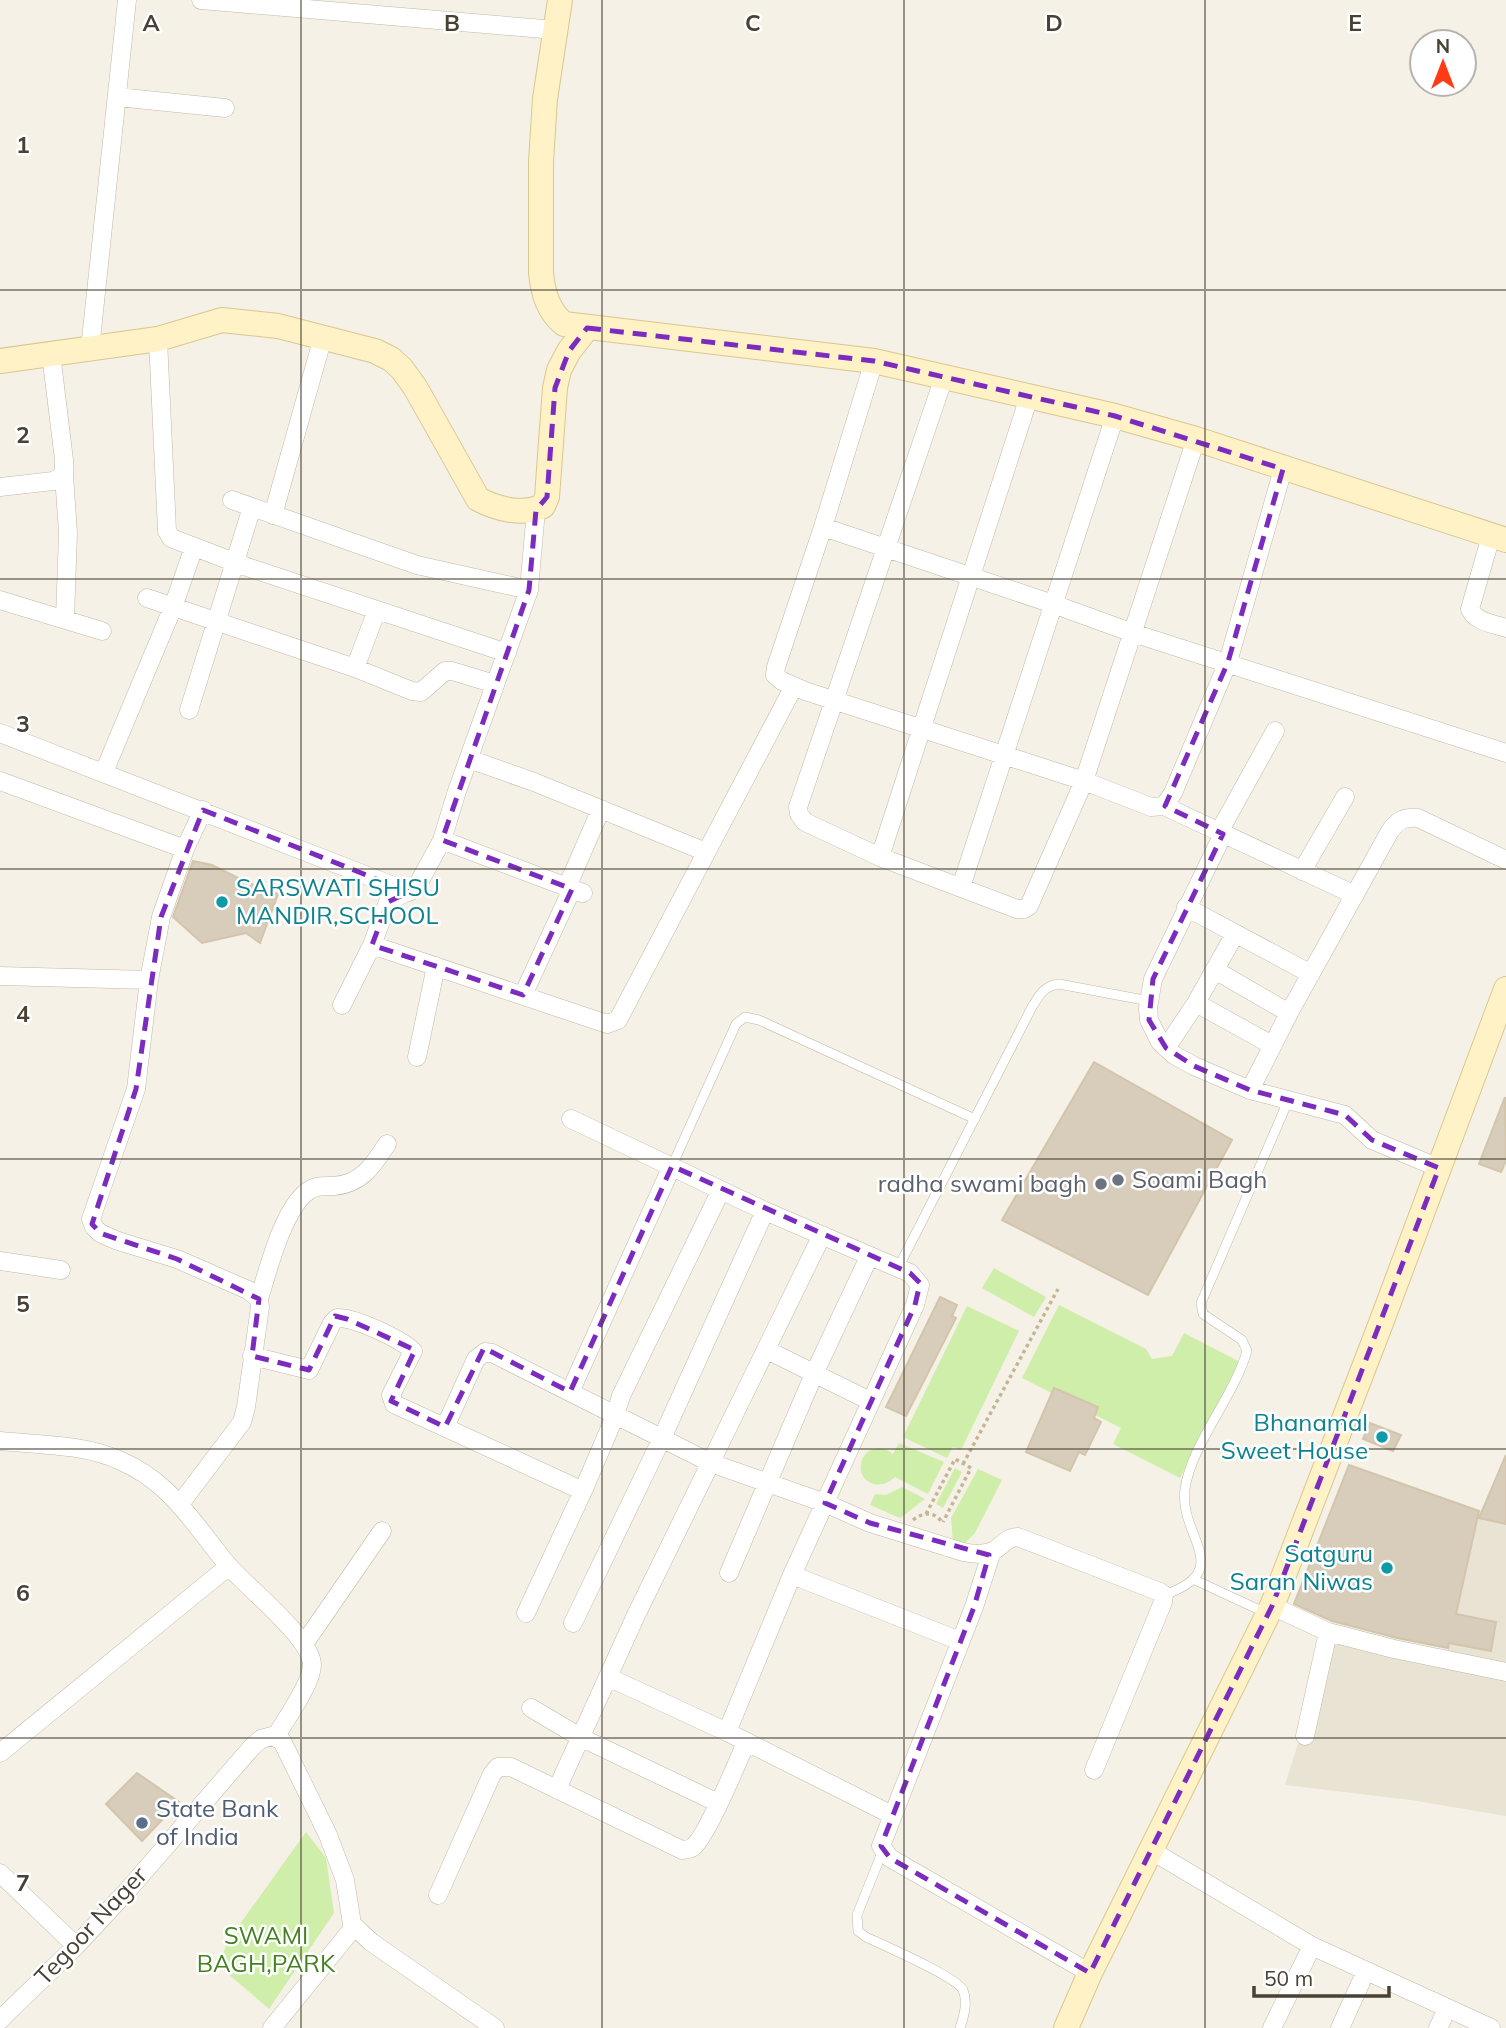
<svg xmlns="http://www.w3.org/2000/svg" width="1506" height="2028" viewBox="0 0 1506 2028" font-family="Mulish,sans-serif">
  <rect width="100%" height="100%" fill="#f5f1e6"/>
  <path fill="#e9e3d3" d="M 1477,1517 L 1506,1524 L 1506,1816 L 1411,1800 L 1285,1785 L 1335,1626 L 1447,1654 Z"/>
  <path fill="#ceeeaa" d="M 994,1268 L 1046,1297 L 1034,1317 L 982,1288 Z
    M 1059,1305 L 1146,1349 L 1152,1359 L 1172,1356 L 1184,1333 L 1240,1362 L 1180,1478 L 1113,1444 L 1121,1428 L 1022,1378 Z
    M 967,1306 L 1019,1331 L 961,1450 L 953,1447 L 947,1458 L 903,1437 Z
    M 899,1443 L 944,1462 L 928,1494 L 895,1477 C 889,1482 883,1486 874,1484 C 847,1476 865,1433 893,1454 Z
    M 955,1468 L 962,1472 L 943,1508 L 936,1504 Z
    M 978,1469 L 1002,1480 L 975,1533 L 962,1546 L 953,1542 L 951,1518 Z
    M 902,1487 L 925,1499 L 900,1518 L 870,1505 L 875,1494 L 886,1495 Z
    M 306,1832 L 326,1858 L 334,1913 L 269,2009 L 219,1966 L 227,1942 Z"/>
  <path fill="#d8cdba" stroke="#d3c5ac" stroke-width="2" d="M 193,861 L 212,865 L 244,881 L 278,894 L 260,943 L 246,933 L 202,943 L 173,917 Z
    M 1094,1062 L 1232,1140 L 1148,1295 L 1002,1220 Z
    M 1505,1097 L 1506,1161 L 1501,1172 L 1479,1164 Z
    M 940,1297 L 957,1305 L 952,1316 L 956,1318 L 906,1416 L 886,1407 Z
    M 1054,1388 L 1098,1407 L 1094,1418 L 1101,1422 L 1085,1455 L 1079,1452 L 1070,1471 L 1026,1452 Z
    M 1370,1423 L 1401,1435 L 1393,1451 L 1363,1439 Z
    M 1506,1455 L 1506,1524 L 1479,1518 Z
    M 1349,1465 L 1479,1511 L 1456,1614 L 1496,1622 L 1491,1651 L 1449,1643 L 1448,1648 L 1397,1638 L 1332,1621 L 1294,1604 Z
    M 137,1773 L 179,1802 L 142,1841 L 106,1804 Z"/>
  <g fill="none" stroke-linecap="round" stroke-linejoin="round">
    <g stroke="#c1b9a7" stroke-width="10">
      <path id="lane" d="M 672,1166 L 736,1024 L 745,1017 L 759,1020 L 975,1119
        M 898,1268 L 1032,1007 C 1040,994 1044,986 1059,984 L 1149,1001
        M 1195,1580 L 1266,1613
        M 1164,1595 C 1237,1570 1178,1536 1185,1489 C 1191,1445 1234,1397 1247,1351 L 1242,1340 L 1203,1314 L 1201,1303 L 1288,1101
        M 883,1850 L 857,1915 L 858,1931 L 866,1937 C 883,1945 957,1977 963,1990 C 968,2002 964,2016 960,2028"/>
    </g>
    <g stroke="#c1b9a7" stroke-width="19">
      <path id="street" d="M 201,0 L 556,30
        M 117,97 L 225,108
        M 158,339 L 167,531 L 171,538 L 247,567 L 507,653
        M 90,349 L 127,0
        M 874,361 L 823,527 L 776,667 L 775,675 L 782,681 L 805,691 L 1084,781 L 1151,807 L 1164,806 L 1173,793 L 1228,662 L 1283,469
        M 1029,397 L 880,857 L 1017,909 L 1024,909 L 1029,906 L 1084,781 L 1196,439
        M 64,475 L 68,533 L 65,618
        M 0,487 L 53,481 L 64,475 L 64,460 L 51,354
        M 232,500 L 417,565 L 529,590
        M 273,515 L 323,337
        M 823,527 L 1053,604 L 1133,633 L 1506,753
        M 1491,536 L 1470,609 C 1475,622 1494,624 1506,628
        M 147,598 L 355,668 L 412,691 L 421,692 L 445,671 L 452,671 L 495,684
        M 0,600 L 102,631
        M 355,668 L 377,610
        M 189,710 L 252,507
        M 0,733 L 409,892
        M 469,759 L 534,782 L 706,852
        M 104,772 L 173,607 L 194,547
        M 0,781 L 185,849
        M 1164,806 L 1355,895
        M 1219,832 L 1275,731
        M 1223,834 L 1153,979 L 1148,1008 L 1149,1020 L 1160,1042 L 1174,1055 L 1194,1066 L 1250,1090 L 1345,1115 L 1372,1140 L 1439,1168
        M 442,840 L 583,893
        M 880,857 L 805,822 L 799,814 L 798,807 L 944,377
        M 1302,871 L 1345,797
        M 567,887 L 601,809
        M 961,887 L 1115,416
        M 1186,907 L 1311,974
        M 372,945 L 607,1024 L 618,1020 L 794,686
        M 1215,970 L 1289,1013
        M 0,976 L 149,980
        M 523,995 L 572,889
        M 1196,1003 L 1272,1045
        M 342,1005 L 372,945 L 388,902 L 417,886 L 442,840 L 457,791 L 529,590 L 536,510
        M 1166,1048 L 1196,1003 L 1235,934
        M 417,1057 L 436,966
        M 1250,1090 L 1289,1013 L 1390,831 C 1398,820 1404,817 1418,818 L 1506,860
        M 571,1119 L 765,1211 L 910,1273 L 920,1285 L 915,1305 L 792,1575 L 727,1732
        M 0,1261 L 61,1270
        M 259,1299 C 268,1270 283,1209 308,1191 C 316,1185 326,1186 334,1186 C 361,1184 373,1166 387,1144
        M 767,1350 L 870,1401
        M 252,1356 L 309,1370 L 332,1323 L 337,1318 C 354,1317 401,1339 413,1351 L 391,1395 L 394,1404 L 583,1491
        M 570,1392 L 672,1166
        M 445,1427 L 476,1359 L 485,1352 L 492,1353 L 711,1463 L 825,1503 L 870,1523 L 963,1552 C 972,1554 984,1555 993,1551 C 1003,1546 1006,1537 1018,1537 L 1160,1592 L 1164,1595 L 1163,1602 L 1094,1770
        M 0,1441 C 40,1445 84,1444 121,1461 C 137,1468 152,1478 165,1490 C 189,1512 206,1539 227,1564 C 245,1586 312,1638 312,1665 C 312,1683 286,1719 276,1736
        M 180,1504 L 242,1422 L 246,1407 L 260,1307 L 259,1299 L 248,1290 L 177,1259 L 118,1241 L 100,1233 L 94,1227 L 91,1219 L 136,1089 L 149,980 L 161,917 L 185,849 L 203,810
        M 992,1551 L 974,1607 L 881,1846 L 890,1858 L 1090,1973
        M 729,1573 L 814,1374 L 869,1257
        M 792,1575 L 960,1641
        M 1272,1606 L 1328,1632 L 1394,1649 L 1506,1672
        M 526,1613 L 583,1491 L 615,1416 L 621,1396 L 721,1190
        M 573,1623 L 662,1438 L 765,1211
        M 304,1644 L 382,1531
        M 608,1677 L 727,1732 L 892,1815
        M 531,1708 L 580,1737 L 718,1803
        M 1305,1736 L 1328,1632
        M 0,1753 L 229,1566
        M 557,1789 L 637,1613 L 822,1235
        M 1152,1851 L 1312,1946 L 1491,2028
        M 0,1873 L 76,1946
        M 438,1895 L 492,1774 L 498,1767 L 511,1767 L 682,1850 C 687,1849 689,1850 693,1847 C 707,1836 737,1763 746,1743
        M 0,2020 L 76,1946 L 128,1890 L 252,1747 L 261,1739 L 272,1736 L 282,1741 L 328,1835 L 345,1880 L 352,1924 L 371,1942 L 495,2028
        M 272,2028 L 354,1927
        M 1272,2028 L 1312,1946
        M 1340,2028 L 1366,1971
        M 1438,2028 L 1447,2009"/>
    </g>
    <g stroke="#d9c790" stroke-width="26">
      <path id="secondary" d="M 560,0 L 545,99 L 541,162 L 541,273 C 543,293 548,311 564,324 L 874,361 L 1115,416 L 1196,439 L 1506,540
        M 0,361 L 158,339 L 222,320 L 278,326 L 375,351 L 391,359 L 402,369 L 415,387 L 478,499 C 497,509 523,516 543,506 L 547,497 L 555,388 L 559,370 L 569,351 L 587,328
        M 1066,2028 L 1090,1973 L 1272,1606 L 1381,1323 L 1506,989"/>
    </g>
    <path stroke="#c5b597" stroke-width="3.5" stroke-dasharray="3.5 3.5" stroke-linecap="butt" d="M 963,1464 L 1058,1289
      M 926,1514 L 955,1459 L 971,1468 L 943,1522
      M 913,1520 C 923,1512 934,1511 942,1522"/>
    <use href="#lane" stroke="#fff" stroke-width="9"/>
    <use href="#street" stroke="#fff" stroke-width="18"/>
    <use href="#secondary" stroke="#fff2c6" stroke-width="24"/>
  </g>
  <path fill="none" stroke="#7b2cbf" stroke-width="5" stroke-dasharray="14 9" stroke-linejoin="round" d="M 587,328 L 874,361 L 1115,416 L 1283,469 L 1228,662 L 1165,806 L 1223,834 L 1153,979 L 1149,1020 L 1166,1048 L 1194,1066 L 1250,1090 L 1345,1115 L 1372,1140 L 1439,1168 L 1272,1606 L 1090,1973 L 890,1858 L 881,1846 L 974,1607 L 989,1555 L 870,1523 L 825,1503 L 915,1305 L 920,1283 L 910,1273 L 672,1166 L 570,1392 L 484,1348 L 445,1427 L 391,1401 L 415,1350 L 347,1319 L 335,1316 L 309,1370 L 252,1356 L 259,1299 L 177,1259 L 100,1233 L 92,1224 L 136,1089 L 161,917 L 203,810 L 409,892 L 388,902 L 372,945 L 523,995 L 572,889 L 442,840 L 529,590 L 536,510 L 547,497 L 555,388 L 569,351 Z"/>
  <path fill="none" stroke="#484134" stroke-width="2" stroke-opacity="0.55" d="M 301,0 L 301,2028M 602,0 L 602,2028M 904,0 L 904,2028M 1205,0 L 1205,2028M 0,290 L 1506,290M 0,579 L 1506,579M 0,869 L 1506,869M 0,1159 L 1506,1159M 0,1449 L 1506,1449M 0,1738 L 1506,1738"/>
  <g fill="#0f9aa8" stroke="#fff" stroke-width="2.5">
    <circle cx="222" cy="902" r="7"/>
    <circle cx="1382" cy="1437" r="7"/>
    <circle cx="1387" cy="1568" r="7"/>
  </g>
  <g fill="#6b7280" stroke="#fff" stroke-width="2.5">
    <circle cx="1118" cy="1180" r="7"/>
    <circle cx="1101" cy="1184" r="7"/>
  </g>
  <circle fill="#5c6f8a" stroke="#fff" stroke-width="2.5" cx="142" cy="1823" r="7"/>
  <g text-anchor="middle" stroke-width="5" stroke-linejoin="round" paint-order="stroke">
    <g font-size="24" fill="#0d838f" stroke="#fff" text-anchor="end">
      <text x="236" y="896" text-anchor="start">SARSWATI SHISU<tspan x="236" dy="28">MANDIR,SCHOOL</tspan></text>
      <text x="1368" y="1431">Bhanamal<tspan x="1368" dy="28">Sweet House</tspan></text>
      <text x="1373" y="1562">Satguru<tspan x="1373" dy="28">Saran Niwas</tspan></text>
    </g>
    <g font-size="24" fill="#5b616d" stroke="#fff" text-anchor="start">
      <text x="1132" y="1188">Soami Bagh</text>
      <text x="1087" y="1192" text-anchor="end">radha swami bagh</text>
    </g>
    <g font-size="24" fill="#4e5e75" stroke="#fff" text-anchor="start">
      <text x="156" y="1817">State Bank<tspan x="156" dy="28">of India</tspan></text>
    </g>
    <g font-size="24" fill="#484134" stroke="#fff">
      <text transform="translate(91 1926) rotate(-47)" y="8">Tegoor Nager</text>
    </g>
    <g font-size="24" fill="#438121" stroke="#fff">
      <text x="266" y="1944">SWAMI<tspan x="266" dy="28">BAGH,PARK</tspan></text>
    </g>
  </g>
  <g font-size="23" text-anchor="middle" font-weight="bold" fill="#484134" stroke="#fff" stroke-width="5" stroke-linejoin="round" paint-order="stroke">
    <text x="151" y="31">A</text>
    <text x="452" y="31">B</text>
    <text x="753" y="31">C</text>
    <text x="1054" y="31">D</text>
    <text x="1355" y="31">E</text>
    <text x="23" y="153">1</text>
    <text x="23" y="443">2</text>
    <text x="23" y="732">3</text>
    <text x="23" y="1022">4</text>
    <text x="23" y="1312">5</text>
    <text x="23" y="1601">6</text>
    <text x="23" y="1891">7</text>
  </g>
  <g transform="translate(1443 63)"><circle r="33" fill="#ffffff" stroke="#b6b3ae" stroke-width="2"/>
  <path d="M0-5L12 26L0 18L-12 26Z" fill="#ff3b13"/>
  <text y="-10" font-size="19" font-weight="bold" text-anchor="middle" fill="#484134">N</text>
  </g>
  <path d="M1254 1986v10h135v-10" fill="none" stroke="#484134" stroke-width="3.5"/>
  <text x="1264" y="1986" font-size="21" fill="#484134" stroke="#ffffff" stroke-width="5" paint-order="stroke">50 m</text>
</svg>
